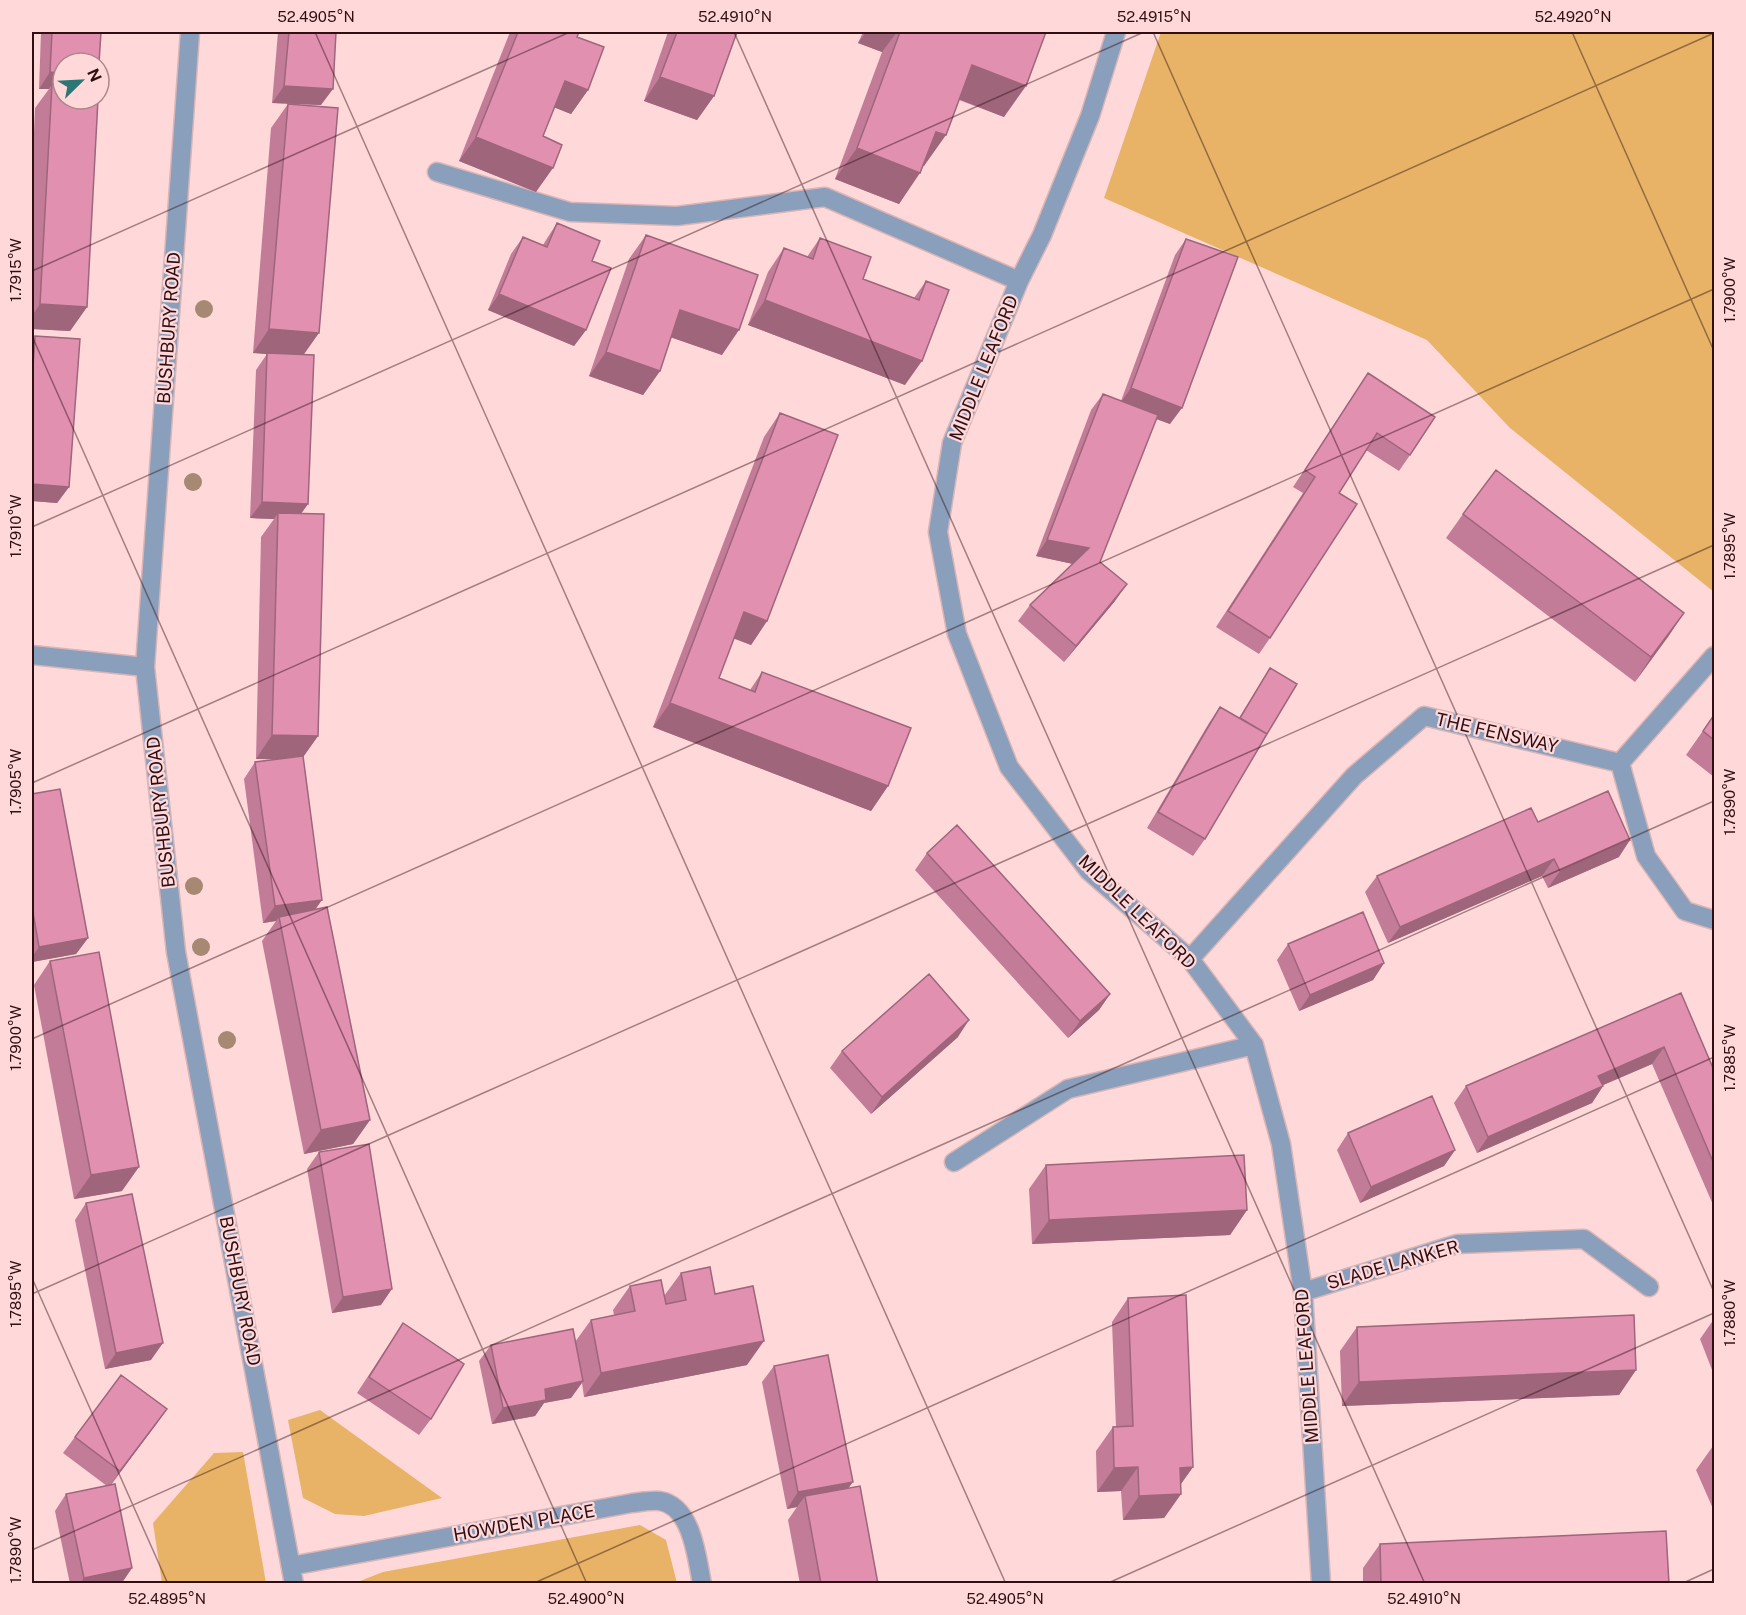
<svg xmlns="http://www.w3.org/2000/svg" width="1746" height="1615" viewBox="0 0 1746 1615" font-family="'Public Sans',sans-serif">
  <rect width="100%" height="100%" fill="#ffd9da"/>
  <path fill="#e8b366" d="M 1161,32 L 1714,32 L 1714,592 L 1510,428 L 1427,340 L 1104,198 Z
    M 320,1410 L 442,1498 L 364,1516 L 335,1514 L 303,1498 L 288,1420 Z
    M 243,1452 L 266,1583 L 162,1583 L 153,1523 L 214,1453 Z
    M 640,1525 L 666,1540 L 677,1583 L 355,1583 L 383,1572 Z"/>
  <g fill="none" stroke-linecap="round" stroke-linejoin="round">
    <g stroke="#dab5b6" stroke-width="21">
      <path id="minor" d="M 190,32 L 145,667 L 176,952 L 294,1584
        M 1116,32 L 1090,116 L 1042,235 L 1019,281 L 952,443 L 938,532 L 957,634 L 1009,767 L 1089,871 L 1190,959 L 1254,1045 L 1281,1144 L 1303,1292 L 1321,1584
        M 437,172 L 570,212 L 677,216 L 825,197 L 1019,281
        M 32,655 L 145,667
        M 1620,763 L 1646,856 L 1685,911 L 1714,920
        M 1190,959 L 1354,776 L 1424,716 L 1620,763 L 1714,656
        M 954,1162 L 1068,1089 L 1254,1045
        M 1303,1292 L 1457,1244 L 1584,1239 L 1649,1287
        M 291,1566 L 632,1503 C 641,1502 652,1500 660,1501 C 692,1506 697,1558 702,1584"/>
    </g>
    <use href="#minor" stroke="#899fbb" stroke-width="18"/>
  </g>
  <g fill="#a68873">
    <circle cx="204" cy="309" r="9"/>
    <circle cx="193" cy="482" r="9"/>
    <circle cx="194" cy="886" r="9"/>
    <circle cx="201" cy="947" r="9"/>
    <circle cx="227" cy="1040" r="9"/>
  </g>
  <path fill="#c27c97" d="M 41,32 L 101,32 L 63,63 L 87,307 L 70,331 L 32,329 L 32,178 L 35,108 L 49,89 L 39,89 Z
    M 278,32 L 336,32 L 321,105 L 272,103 Z
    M 510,32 L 579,32 L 577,37 L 588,90 L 571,114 L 554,107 L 543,136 L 536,192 L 459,161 Z
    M 668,32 L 737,32 L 714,96 L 697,120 L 644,101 Z
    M 863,32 L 1046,32 L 1004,117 L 959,100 L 924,166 L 923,166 L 899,204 L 835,179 L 882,52 L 858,43 Z
    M 288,104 L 304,355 L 308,504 L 301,514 L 318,736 L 303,757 L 315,910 L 370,1120 L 353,1144 L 304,1154 L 262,941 L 276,921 L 263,923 L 244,779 L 255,762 L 276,759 L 256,759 L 261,537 L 274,519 L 250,518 L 256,370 L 267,354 L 253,353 L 271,128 Z
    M 557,223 L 592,261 L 586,330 L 574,346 L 488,310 L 511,254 L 523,237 L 543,245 L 546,240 Z
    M 646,235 L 722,355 L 671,337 L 660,371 L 643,395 L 589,376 L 629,259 Z
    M 820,238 L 863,279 L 914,298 L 926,281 L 905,385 L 748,325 L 768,272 L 784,248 L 807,257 Z
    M 1186,239 L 1170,424 L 1156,419 L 1100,562 L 1115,601 L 1064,662 L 1018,621 L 1030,605 L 1073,564 L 1036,556 L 1091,410 L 1103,394 L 1121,401 L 1175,255 Z
    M 35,336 L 69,487 L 57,503 L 32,501 L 32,341 Z
    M 1368,373 L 1410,455 L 1399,471 L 1366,450 L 1339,493 L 1270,638 L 1259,654 L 1216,627 L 1303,493 L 1293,487 Z
    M 780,413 L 767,621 L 751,645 L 734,638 L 719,678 L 750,690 L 762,672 L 888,786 L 871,811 L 653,727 L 764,437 Z
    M 1463,514 L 1684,613 L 1635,682 L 1446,538 Z
    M 1270,668 L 1205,839 L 1193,856 L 1147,828 L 1209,723 L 1220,707 L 1239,718 Z
    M 1714,715 L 1714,777 L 1686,755 Z
    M 32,794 L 88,938 L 76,954 L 32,962 Z
    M 1538,822 L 1619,857 L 1548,888 L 1542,876 L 1388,943 L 1365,892 L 1377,876 Z
    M 927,853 L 1110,994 L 1099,1010 L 1068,1038 L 915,870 Z
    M 1288,944 L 1384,963 L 1373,980 L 1299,1011 L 1277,960 Z
    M 50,961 L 122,1191 L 74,1199 L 34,985 Z
    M 1681,993 L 1713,1068 L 1714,1067 L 1714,1207 L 1652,1064 L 1603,1085 L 1603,1086 L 1592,1103 L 1477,1153 L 1454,1103 L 1466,1086 Z
    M 958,1037 L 871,1114 L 830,1068 L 842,1051 Z
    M 1348,1133 L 1455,1150 L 1444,1166 L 1360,1203 L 1337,1150 Z
    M 319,1152 L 381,1305 L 332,1313 L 307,1169 Z
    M 1046,1165 L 1247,1210 L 1230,1235 L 1032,1244 L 1029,1189 Z
    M 86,1203 L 151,1360 L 105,1369 L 75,1220 Z
    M 681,1273 L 715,1294 L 747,1365 L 584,1397 L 582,1383 L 571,1398 L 544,1403 L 535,1416 L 492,1424 L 479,1361 L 491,1345 L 575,1342 L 591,1320 L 614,1315 L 613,1310 L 630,1286 L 664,1296 Z
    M 1128,1298 L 1193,1467 L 1180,1485 L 1181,1494 L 1164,1518 L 1123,1520 L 1121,1491 L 1097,1492 L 1096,1451 L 1113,1427 L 1116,1427 L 1112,1322 Z
    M 1714,1319 L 1714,1375 L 1700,1339 Z
    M 403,1323 L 431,1419 L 419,1435 L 357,1393 Z
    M 1357,1327 L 1636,1370 L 1619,1395 L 1342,1406 L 1340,1351 Z
    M 774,1366 L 849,1488 L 878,1584 L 800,1584 L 788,1520 L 797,1507 L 787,1509 L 762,1382 Z
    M 167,1409 L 111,1485 L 132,1568 L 121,1584 L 70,1584 L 55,1511 L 66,1494 L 107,1486 L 63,1453 L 75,1437 Z
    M 1713,1446 L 1714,1446 L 1714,1511 L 1696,1470 Z
    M 1380,1544 L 1669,1584 L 1363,1584 L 1363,1568 Z"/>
  <path fill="#9e657b" d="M 866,32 L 897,32 L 882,52 L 858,43 Z
    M 972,65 L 1026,86 L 1004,117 L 951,96 Z
    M 50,72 L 63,73 L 63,90 L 52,84 L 49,89 L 39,89 Z
    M 660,77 L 714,96 L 697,120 L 644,101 Z
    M 565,81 L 588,90 L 571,114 L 548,105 Z
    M 284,86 L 333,89 L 321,105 L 272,103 Z
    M 936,132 L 946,135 L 924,166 L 914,163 Z
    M 476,137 L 553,168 L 536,192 L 459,161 Z
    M 857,148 L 920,173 L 899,204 L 835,179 Z
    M 499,294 L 586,330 L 574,346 L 488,310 Z
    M 765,300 L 922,361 L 905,385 L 748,325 Z
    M 40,304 L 87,307 L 70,331 L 32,329 L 32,316 Z
    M 680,310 L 739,330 L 722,355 L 664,335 Z
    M 269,329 L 319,333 L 302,357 L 253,353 Z
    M 606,352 L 660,371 L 643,395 L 589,376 Z
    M 1131,388 L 1182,408 L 1170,424 L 1119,405 Z
    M 32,484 L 69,487 L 57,503 L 32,501 Z
    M 262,502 L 308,504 L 296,520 L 278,513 L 274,519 L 250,518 Z
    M 1047,540 L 1089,548 L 1078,565 L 1036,556 Z
    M 1127,584 L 1115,601 L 1064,662 L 1076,646 Z
    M 744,612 L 767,621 L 751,645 L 727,636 Z
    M 1684,613 L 1668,637 L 1635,682 L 1651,657 Z
    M 670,703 L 888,786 L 871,811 L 653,727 Z
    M 272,735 L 318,736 L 301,760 L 256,759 Z
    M 1630,840 L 1619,857 L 1548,888 L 1560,871 Z
    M 1554,859 L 1542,876 L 1388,943 L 1400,927 Z
    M 322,900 L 310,917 L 279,917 L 276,921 L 263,923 L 275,906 Z
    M 88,938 L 76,954 L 32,962 L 32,957 L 39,947 Z
    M 1384,963 L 1373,980 L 1299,1011 L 1310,995 Z
    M 1110,994 L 1099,1010 L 1068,1038 L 1080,1021 Z
    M 969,1020 L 958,1037 L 871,1114 L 882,1097 Z
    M 1664,1047 L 1652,1064 L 1587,1092 L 1598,1076 Z
    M 1603,1086 L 1592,1103 L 1477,1153 L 1488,1137 Z
    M 370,1120 L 353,1144 L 304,1154 L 321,1130 Z
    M 1455,1150 L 1444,1166 L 1360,1203 L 1371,1187 Z
    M 139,1167 L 122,1191 L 74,1199 L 91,1175 Z
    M 1247,1210 L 1230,1235 L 1032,1244 L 1049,1220 Z
    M 392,1289 L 381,1305 L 332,1313 L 343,1297 Z
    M 764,1341 L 747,1365 L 584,1397 L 601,1373 Z
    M 163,1343 L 151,1360 L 105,1369 L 116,1353 Z
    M 1636,1370 L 1619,1395 L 1342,1406 L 1359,1382 Z
    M 583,1381 L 571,1398 L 544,1403 L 535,1416 L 492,1424 L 503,1408 L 545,1389 Z
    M 167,1409 L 155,1426 L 109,1487 L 120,1471 Z
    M 1138,1467 L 1121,1491 L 1097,1492 L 1114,1468 Z
    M 1193,1467 L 1176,1491 L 1180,1468 Z
    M 853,1482 L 841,1498 L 805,1496 L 797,1507 L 787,1509 L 798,1492 Z
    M 1181,1494 L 1164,1518 L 1123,1520 L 1139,1496 Z
    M 132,1568 L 121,1584 L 80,1584 L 84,1578 Z"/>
  <path fill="#e290b0" stroke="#9e657b" stroke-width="1.5" d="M 52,32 L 101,32 L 99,63 L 63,63 L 63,73 L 50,72 Z
    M 289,32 L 336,32 L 333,89 L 284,86 Z
    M 518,32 L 579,32 L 577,37 L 604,47 L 588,90 L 565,81 L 543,136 L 562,145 L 553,168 L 476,137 Z
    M 677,32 L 737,32 L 714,96 L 660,77 Z
    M 900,32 L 1046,32 L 1026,86 L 972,65 L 946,135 L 936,132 L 920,173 L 857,148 Z
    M 52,84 L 63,85 L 63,99 L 98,99 L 87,307 L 40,304 Z
    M 288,104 L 338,108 L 319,333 L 269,329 Z
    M 557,223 L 600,241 L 592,261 L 611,268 L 586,330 L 499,294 L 523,237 L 547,247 Z
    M 646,235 L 758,275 L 739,330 L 680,310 L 660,371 L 606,352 Z
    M 820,238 L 871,257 L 863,279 L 919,300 L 926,281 L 949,290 L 922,361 L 765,300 L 784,248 L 813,259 Z
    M 1186,239 L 1238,257 L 1182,408 L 1131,388 Z
    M 35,336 L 80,339 L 69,487 L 32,484 L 32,382 Z
    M 267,353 L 314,355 L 308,504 L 262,502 Z
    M 1368,373 L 1435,417 L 1410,455 L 1377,433 L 1339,493 L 1357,504 L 1270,638 L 1228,611 L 1315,477 L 1305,470 Z
    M 1103,394 L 1158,415 L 1100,562 L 1127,584 L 1076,646 L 1030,605 L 1089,548 L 1047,540 Z
    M 780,413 L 838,435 L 767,621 L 744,612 L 719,678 L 755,692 L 762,672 L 911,728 L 888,786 L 670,703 Z
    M 1496,470 L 1684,613 L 1651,657 L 1463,514 Z
    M 278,513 L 324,514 L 318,736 L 272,735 Z
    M 1270,668 L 1297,684 L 1267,734 L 1240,718 Z
    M 1220,707 L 1267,734 L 1205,839 L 1158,812 Z
    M 1714,715 L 1714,740 L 1703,731 Z
    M 303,756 L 322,900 L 275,906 L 255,762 Z
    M 60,789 L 88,938 L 39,947 L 32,907 L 32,794 Z
    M 1608,791 L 1630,840 L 1560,871 L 1554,859 L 1400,927 L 1377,876 L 1531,808 L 1538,822 Z
    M 957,825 L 1110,994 L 1080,1021 L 927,853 Z
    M 327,907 L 370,1120 L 321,1130 L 279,917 Z
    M 1363,912 L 1384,963 L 1310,995 L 1288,944 Z
    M 99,952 L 139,1167 L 91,1175 L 50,961 Z
    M 929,974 L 969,1020 L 882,1097 L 842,1051 Z
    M 1681,993 L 1713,1068 L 1714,1067 L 1714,1164 L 1664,1047 L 1598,1076 L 1603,1086 L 1488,1137 L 1466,1086 Z
    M 1432,1096 L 1455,1150 L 1371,1187 L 1348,1133 Z
    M 369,1144 L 392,1289 L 343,1297 L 319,1152 Z
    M 1244,1155 L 1247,1210 L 1049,1220 L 1046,1165 Z
    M 132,1194 L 163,1343 L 116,1353 L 86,1203 Z
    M 710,1267 L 715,1294 L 753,1286 L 764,1341 L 601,1373 L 591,1320 L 635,1311 L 630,1286 L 661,1280 L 666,1304 L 686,1300 L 681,1273 Z
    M 1186,1295 L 1193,1467 L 1180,1468 L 1181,1494 L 1139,1496 L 1138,1467 L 1114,1468 L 1113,1427 L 1133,1426 L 1128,1298 Z
    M 1634,1315 L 1636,1370 L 1359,1382 L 1357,1327 Z
    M 403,1323 L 464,1364 L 431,1419 L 369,1377 Z
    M 573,1329 L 583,1381 L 545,1389 L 546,1400 L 503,1408 L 491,1345 Z
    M 828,1355 L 853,1482 L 798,1492 L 774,1366 Z
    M 121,1375 L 167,1409 L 120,1471 L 75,1437 Z
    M 115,1484 L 132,1568 L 84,1578 L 66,1494 Z
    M 860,1486 L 878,1584 L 821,1584 L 805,1496 Z
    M 1666,1531 L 1669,1584 L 1381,1584 L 1380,1544 Z"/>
  <path fill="none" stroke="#300f13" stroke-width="1.5" stroke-opacity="0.45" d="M 315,32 L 1006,1584M 734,32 L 1425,1584M 1153,32 L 1714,1292M 1572,32 L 1714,351M 32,271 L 570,32M 32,336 L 587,1584M 32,527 L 1144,32M 32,783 L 1714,33M 32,1039 L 1714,289M 32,1278 L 168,1584M 32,1294 L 1714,545M 32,1550 L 1714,801M 532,1584 L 1714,1057M 1106,1584 L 1714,1313M 1681,1584 L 1714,1569"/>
  <g text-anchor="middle" stroke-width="4.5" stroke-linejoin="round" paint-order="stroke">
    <g font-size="18" fill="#300f13" stroke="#ffd9da">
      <text transform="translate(169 328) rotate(-86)" y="6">BUSHBURY ROAD</text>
      <text transform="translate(984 368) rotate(-68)" y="6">MIDDLE LEAFORD</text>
      <text transform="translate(1497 733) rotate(13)" y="6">THE FENSWAY</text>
      <text transform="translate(161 812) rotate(-96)" y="6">BUSHBURY ROAD</text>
      <text transform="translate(1137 912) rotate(44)" y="6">MIDDLE LEAFORD</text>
      <text transform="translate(1393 1265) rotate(-16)" y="6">SLADE LANKER</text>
      <text transform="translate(240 1291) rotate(79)" y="6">BUSHBURY ROAD</text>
      <text transform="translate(1307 1366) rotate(-94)" y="6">MIDDLE LEAFORD</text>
      <text transform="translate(524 1523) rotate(-10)" y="6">HOWDEN PLACE</text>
    </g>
  </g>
  <rect width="1746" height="1615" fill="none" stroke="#ffd9da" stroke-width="66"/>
  <g transform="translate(81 81) rotate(66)"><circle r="28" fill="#ffd9da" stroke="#ac888a" stroke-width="1.5"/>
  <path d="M0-4.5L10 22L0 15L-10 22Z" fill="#2d7676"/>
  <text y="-9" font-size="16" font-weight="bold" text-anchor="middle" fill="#300f13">N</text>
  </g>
  <rect x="33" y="33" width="1680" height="1549" fill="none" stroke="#300f13" stroke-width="2"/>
  <g font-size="15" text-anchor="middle" fill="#300f13">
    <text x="316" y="22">52.4905°N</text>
    <text x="735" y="22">52.4910°N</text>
    <text x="1154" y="22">52.4915°N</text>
    <text x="1573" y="22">52.4920°N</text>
    <text transform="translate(16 270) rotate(-90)" y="5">1.7915°W</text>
    <text transform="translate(1730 290) rotate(-90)" y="5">1.7900°W</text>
    <text transform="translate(16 526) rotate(-90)" y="5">1.7910°W</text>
    <text transform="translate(1730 546) rotate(-90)" y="5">1.7895°W</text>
    <text transform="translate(16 782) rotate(-90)" y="5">1.7905°W</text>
    <text transform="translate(1730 802) rotate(-90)" y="5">1.7890°W</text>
    <text transform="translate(16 1038) rotate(-90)" y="5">1.7900°W</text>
    <text transform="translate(1730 1058) rotate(-90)" y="5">1.7885°W</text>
    <text transform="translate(16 1294) rotate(-90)" y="5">1.7895°W</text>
    <text transform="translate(1730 1313) rotate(-90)" y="5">1.7880°W</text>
    <text transform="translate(16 1550) rotate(-90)" y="5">1.7890°W</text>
    <text x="167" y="1604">52.4895°N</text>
    <text x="586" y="1604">52.4900°N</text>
    <text x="1005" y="1604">52.4905°N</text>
    <text x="1424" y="1604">52.4910°N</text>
  </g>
</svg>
